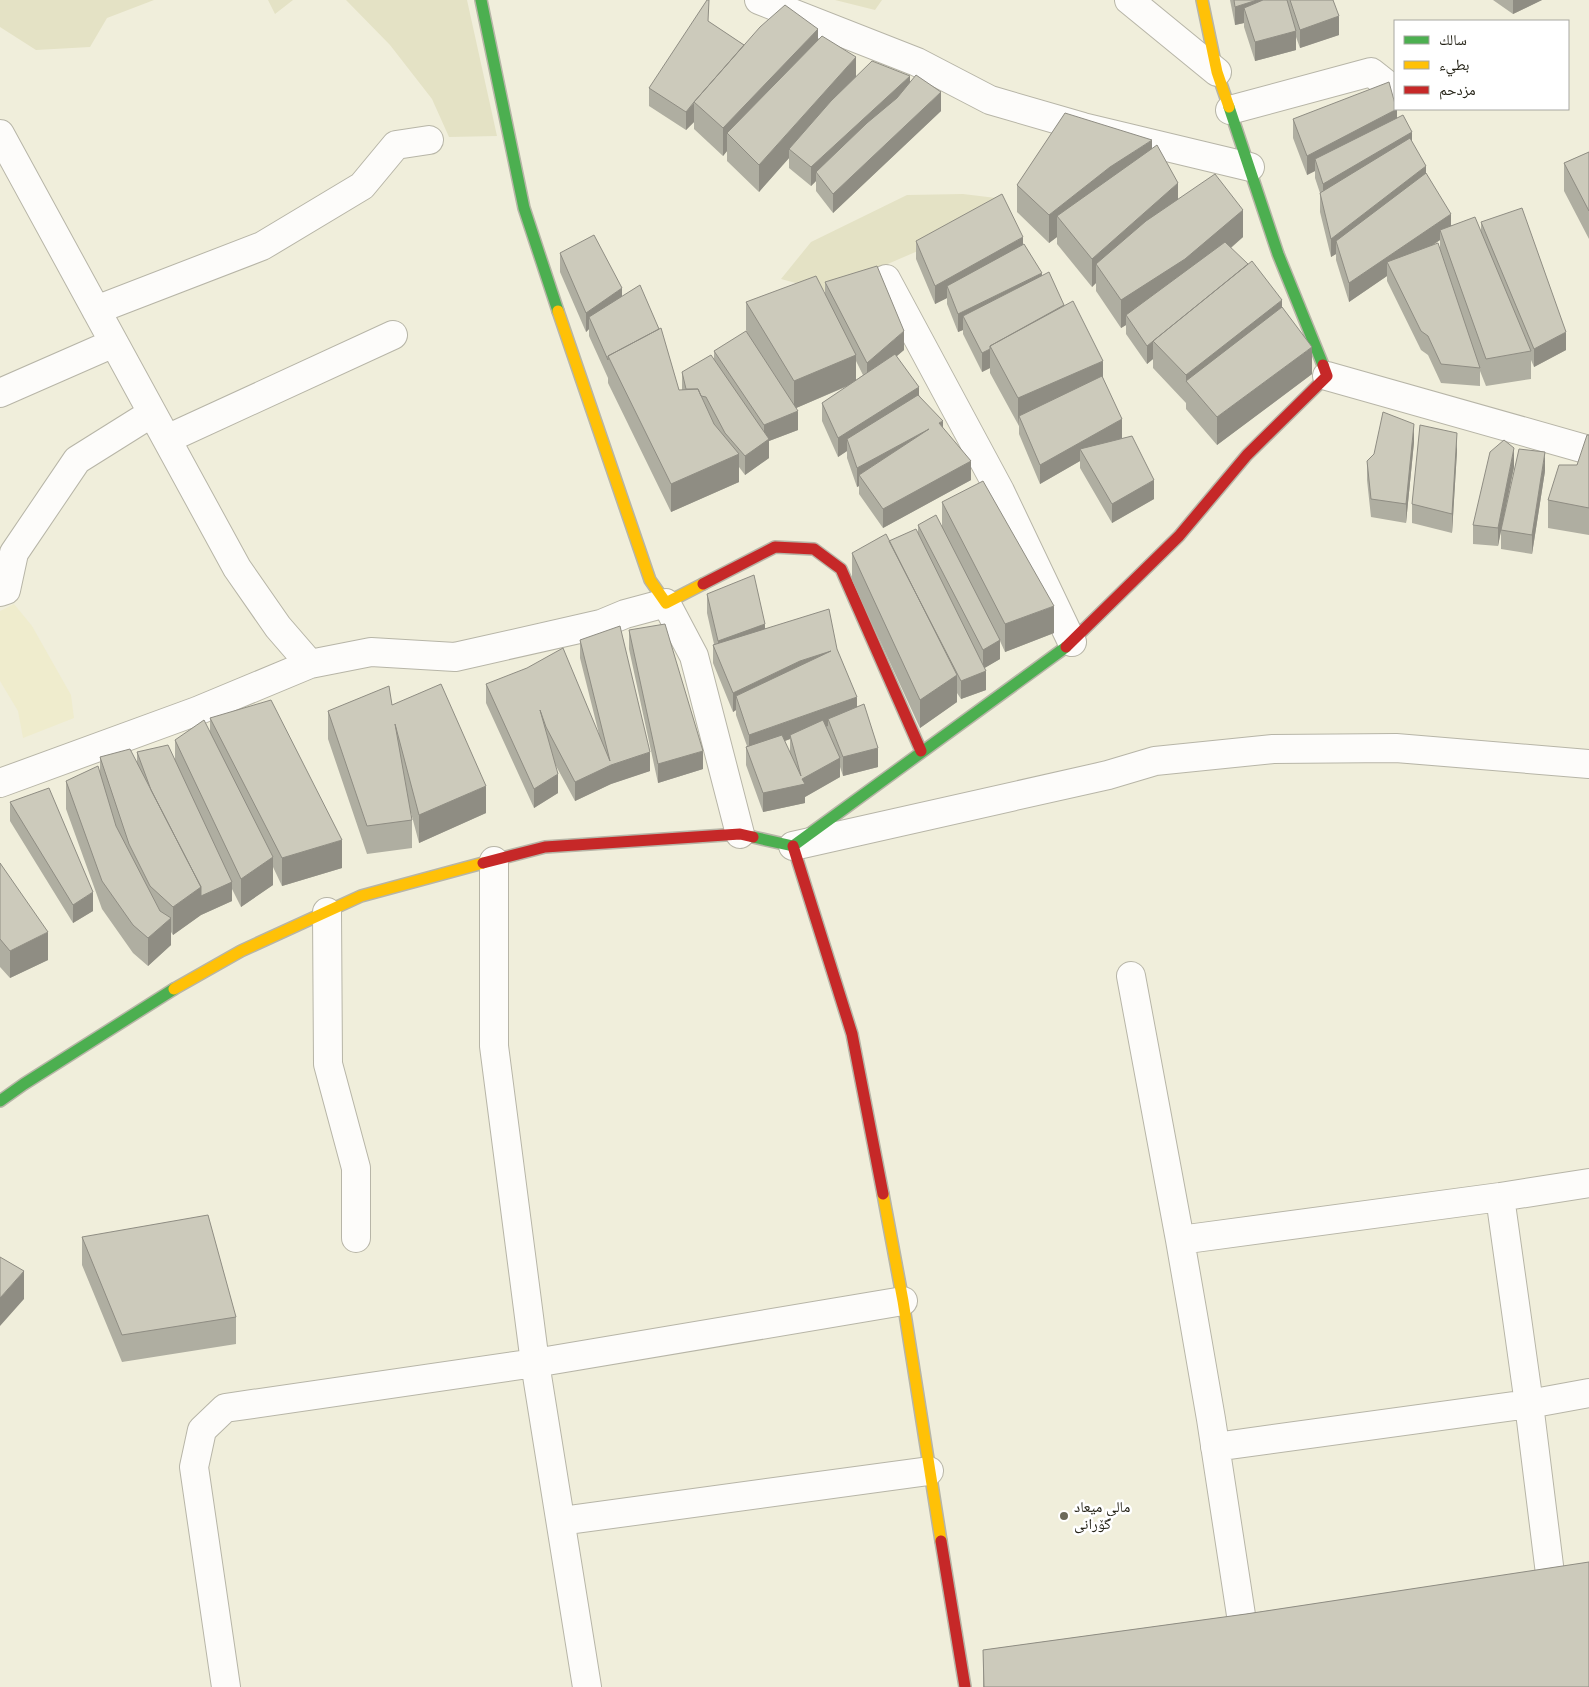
<svg xmlns="http://www.w3.org/2000/svg" width="1589" height="1687" viewBox="0 0 1589 1687" font-family="'Public Sans','Noto Naskh Arabic',sans-serif">
  <rect width="100%" height="100%" fill="#f0eedb"/>
  <path fill="#efeccd" d="M 14,604 L 32,626 L 71,695 L 74,718 L 23,738 L 18,711 L 0,681 L 0,611 Z"/>
  <path fill="#e4e2c5" d="M 0,0 L 154,0 L 107,18 L 90,47 L 36,50 L 0,27 Z
    M 268,0 L 293,0 L 275,14 Z
    M 346,0 L 467,0 L 497,136 L 449,137 L 432,99 L 390,45 Z
    M 835,0 L 882,0 L 875,10 Z
    M 963,194 L 996,198 L 941,241 L 825,291 L 781,279 L 811,242 L 907,195 Z"/>
  <g fill="none" stroke-linecap="round" stroke-linejoin="round">
    <g stroke="#b7b5a7" stroke-width="30">
      <path id="street" d="M 759,0 L 917,62 L 990,100 L 1083,127 L 1250,167
        M 1129,0 L 1217,72
        M 1230,110 L 1371,72 L 1395,91
        M 0,134 L 237,568 L 278,627 L 310,664
        M 886,279 L 1000,491 L 1072,642
        M 96,310 L 262,246 L 362,186 L 396,145 L 429,140
        M 1327,376 L 1589,450
        M 0,393 L 114,343
        M 167,439 L 393,335
        M 0,592 L 6,590 L 14,553 L 77,460 L 152,413
        M 0,783 L 197,711 L 310,664 L 371,652 L 455,657 L 601,624 L 625,614 L 666,603 L 694,656 L 740,834
        M 793,846 L 1108,775 L 1155,761 L 1273,749 L 1396,748 L 1589,764
        M 494,861 L 494,1046 L 535,1363 L 587,1687
        M 327,912 L 328,1064 L 356,1168 L 356,1238
        M 1131,976 L 1180,1240 L 1211,1419 L 1252,1687
        M 1500,1197 L 1529,1404 L 1554,1606
        M 1180,1240 L 1500,1197 L 1589,1183
        M 1215,1447 L 1529,1404 L 1589,1393
        M 561,1521 L 929,1471
        M 226,1687 L 194,1467 L 202,1430 L 225,1408 L 535,1363 L 903,1301"/>
    </g>
    <g stroke="#b7b5a7" stroke-width="14">
      <path id="fast" d="M 481,0 L 524,208 L 558,311
        M 1229,107 L 1278,254 L 1323,365
        M 753,837 L 793,846 L 1066,647
        M 0,1101 L 24,1084 L 174,989"/>
    </g>
    <g stroke="#b7b5a7" stroke-width="14">
      <path id="slow" d="M 1202,0 L 1217,72 L 1229,107
        M 558,311 L 650,580 L 666,603 L 703,584
        M 174,989 L 241,951 L 361,896 L 483,863
        M 883,1194 L 903,1301 L 941,1541"/>
    </g>
    <g stroke="#b7b5a7" stroke-width="14">
      <path id="jam" d="M 703,584 L 775,547 L 814,549 L 841,569 L 921,751
        M 1066,647 L 1179,536 L 1247,455 L 1327,376 L 1323,365
        M 793,846 L 852,1034 L 883,1194
        M 483,863 L 545,847 L 740,834 L 753,837
        M 941,1541 L 965,1687"/>
    </g>
    <use href="#street" stroke="#fdfcfa" stroke-width="28"/>
    <use href="#fast" stroke="#4caf50" stroke-width="11"/>
    <use href="#slow" stroke="#ffc107" stroke-width="11"/>
    <use href="#jam" stroke="#c62828" stroke-width="11"/>
  </g>
  <path fill="#afaea1" fill-rule="evenodd" d="M 1230,0 L 1333,0 L 1339,35 L 1300,48 L 1296,37 L 1296,50 L 1255,61 L 1244,27 L 1244,23 L 1235,25 Z
    M 1493,0 L 1542,0 L 1513,14 Z
    M 709,22 L 744,45 L 818,40 L 856,77 L 910,82 L 941,111 L 833,213 L 816,191 L 816,181 L 811,186 L 789,168 L 789,158 L 759,192 L 727,161 L 727,151 L 723,156 L 694,129 L 694,122 L 686,130 L 649,106 L 649,88 Z
    M 1397,118 L 1412,143 L 1426,174 L 1451,225 L 1481,232 L 1481,222 L 1566,350 L 1534,367 L 1531,360 L 1531,379 L 1486,386 L 1480,371 L 1480,386 L 1441,383 L 1428,355 L 1421,350 L 1387,281 L 1387,276 L 1349,302 L 1336,260 L 1336,254 L 1331,257 L 1320,212 L 1320,193 L 1315,178 L 1315,171 L 1307,175 L 1293,138 L 1293,119 ZM 1440,240 L 1440,250 L 1433,245 Z
    M 1152,149 L 1178,199 L 1243,237 L 1231,248 L 1282,307 L 1312,374 L 1217,445 L 1186,409 L 1186,403 L 1153,368 L 1153,359 L 1147,364 L 1126,334 L 1126,325 L 1121,328 L 1096,291 L 1096,283 L 1092,287 L 1057,244 L 1057,237 L 1049,243 L 1017,212 L 1017,185 Z
    M 1589,152 L 1589,239 L 1564,191 L 1564,163 Z
    M 916,241 L 1023,244 L 1042,276 L 1064,305 L 1103,378 L 1122,438 L 1119,439 L 1154,499 L 1112,523 L 1080,468 L 1080,461 L 1040,484 L 1019,434 L 1019,426 L 990,373 L 990,368 L 982,372 L 963,334 L 963,330 L 958,332 L 947,304 L 947,298 L 935,304 L 916,259 Z
    M 560,253 L 622,296 L 679,390 L 682,390 L 682,372 L 714,359 L 714,351 L 748,335 L 746,330 L 746,302 L 825,294 L 825,282 L 904,350 L 896,356 L 919,395 L 943,428 L 971,480 L 883,528 L 859,494 L 859,486 L 857,487 L 847,458 L 847,451 L 838,457 L 822,421 L 822,403 L 848,386 L 796,408 L 798,430 L 769,441 L 769,458 L 745,475 L 739,467 L 739,482 L 671,512 L 608,383 L 608,378 L 589,336 L 589,329 L 586,332 L 560,272 ZM 856,361 L 863,375 L 856,380 Z
    M 1589,435 L 1589,535 L 1548,528 L 1548,500 L 1577,465 Z
    M 1414,442 L 1406,523 L 1371,517 L 1367,480 L 1367,461 L 1374,454 Z
    M 1457,451 L 1452,533 L 1412,523 L 1412,504 Z
    M 1514,467 L 1501,529 L 1545,471 L 1532,554 L 1501,549 L 1501,530 L 1498,546 L 1473,544 L 1473,525 Z
    M 942,502 L 1054,633 L 1005,652 L 1000,641 L 1000,659 L 984,668 L 986,690 L 961,699 L 957,693 L 957,702 L 920,728 L 852,580 L 852,553 L 889,541 L 918,534 L 918,525 L 942,526 Z
    M 707,594 L 765,628 L 837,649 L 878,767 L 843,776 L 840,767 L 840,777 L 805,797 L 805,803 L 763,812 L 746,765 L 746,747 L 747,746 L 736,715 L 736,710 L 733,712 L 713,663 L 713,645 L 714,644 L 707,613 ZM 790,739 L 790,754 L 785,741 Z
    M 629,630 L 703,769 L 658,783 L 629,649 Z
    M 580,640 L 650,771 L 611,784 L 575,801 L 555,764 L 558,793 L 534,808 L 486,703 L 486,684 L 599,734 L 580,658 Z
    M 392,705 L 486,813 L 419,843 L 410,809 L 412,820 L 412,848 L 367,854 L 328,739 L 328,711 Z
    M 210,718 L 342,868 L 282,886 L 273,867 L 273,885 L 241,907 L 232,889 L 232,901 L 201,915 L 173,935 L 171,932 L 171,945 L 148,966 L 133,953 L 102,909 L 66,809 L 66,781 L 100,774 L 100,757 L 137,764 L 137,752 L 175,759 L 175,740 L 210,732 Z
    M 10,802 L 93,911 L 73,923 L 10,821 Z
    M 0,863 L 48,960 L 10,978 L 0,967 Z
    M 82,1237 L 236,1317 L 236,1344 L 122,1362 L 82,1265 Z
    M 1554,1568 L 1589,1687 L 983,1687 L 983,1650 L 1246,1614 Z"/>
  <path fill="#8f8d83" d="M 1257,0 L 1277,0 L 1244,8 L 1244,23 L 1235,25 L 1235,7 Z
    M 1513,0 L 1542,0 L 1513,14 Z
    M 1339,16 L 1339,35 L 1300,48 L 1300,30 Z
    M 818,29 L 818,56 L 727,133 L 727,151 L 723,156 L 723,128 Z
    M 1296,31 L 1296,50 L 1255,61 L 1255,42 Z
    M 856,57 L 856,85 L 789,149 L 789,158 L 759,192 L 759,165 Z
    M 910,76 L 910,95 L 816,172 L 816,181 L 811,186 L 811,167 Z
    M 941,92 L 941,111 L 833,213 L 833,194 Z
    M 694,103 L 694,122 L 686,130 L 686,112 Z
    M 1397,109 L 1397,128 L 1315,159 L 1315,171 L 1307,175 L 1307,156 Z
    M 1412,132 L 1412,151 L 1323,203 L 1323,184 Z
    M 1152,140 L 1152,168 L 1057,216 L 1057,237 L 1049,243 L 1049,215 L 1110,167 Z
    M 1426,166 L 1426,185 L 1336,241 L 1336,254 L 1331,257 L 1331,239 Z
    M 1178,183 L 1178,211 L 1096,264 L 1096,283 L 1092,287 L 1092,259 Z
    M 1243,210 L 1243,237 L 1185,287 L 1126,315 L 1126,325 L 1121,328 L 1121,300 Z
    M 1451,214 L 1451,233 L 1440,230 L 1440,240 L 1392,272 L 1387,262 L 1387,276 L 1349,302 L 1349,283 Z
    M 1023,237 L 1023,256 L 947,286 L 947,298 L 935,304 L 935,286 Z
    M 1250,266 L 1153,341 L 1153,359 L 1147,364 L 1147,346 Z
    M 1042,273 L 1042,292 L 963,316 L 963,330 L 958,332 L 958,314 Z
    M 622,288 L 622,307 L 589,317 L 589,329 L 586,332 L 586,313 Z
    M 1282,300 L 1282,327 L 1186,381 L 1186,403 L 1186,375 Z
    M 904,331 L 904,350 L 867,382 L 867,363 Z
    M 1566,332 L 1566,350 L 1534,367 L 1534,349 Z
    M 1312,347 L 1312,374 L 1217,445 L 1217,417 Z
    M 990,349 L 990,368 L 982,372 L 982,353 Z
    M 856,355 L 856,382 L 794,409 L 794,381 Z
    M 1103,361 L 1103,388 L 1019,416 L 1018,426 L 1018,398 Z
    M 919,387 L 919,405 L 847,439 L 847,451 L 838,457 L 838,438 Z
    M 798,411 L 798,430 L 769,441 L 769,458 L 745,475 L 745,456 L 764,442 L 764,425 Z
    M 1122,419 L 1122,438 L 1086,458 L 1080,449 L 1080,461 L 1040,484 L 1040,465 Z
    M 943,421 L 943,440 L 939,423 Z
    M 1414,424 L 1414,442 L 1406,523 L 1406,504 Z
    M 929,429 L 859,475 L 859,486 L 857,487 L 857,468 Z
    M 1457,433 L 1457,451 L 1452,533 L 1452,514 Z
    M 1514,448 L 1514,467 L 1498,546 L 1498,528 Z
    M 1545,452 L 1545,471 L 1532,554 L 1532,535 Z
    M 739,454 L 739,482 L 671,512 L 671,484 Z
    M 971,461 L 971,480 L 883,528 L 883,509 Z
    M 1154,480 L 1154,499 L 1112,523 L 1112,504 Z
    M 1054,606 L 1054,633 L 1005,652 L 1005,624 Z
    M 765,624 L 765,643 L 718,657 L 718,641 Z
    M 1000,640 L 1000,659 L 983,669 L 983,650 Z
    M 831,651 L 736,696 L 736,710 L 733,712 L 733,693 L 800,661 Z
    M 986,671 L 986,690 L 961,699 L 961,681 Z
    M 957,675 L 957,702 L 920,728 L 920,700 Z
    M 857,697 L 857,716 L 828,719 L 828,726 L 791,739 L 790,735 L 790,739 L 749,754 L 749,735 Z
    M 878,748 L 878,767 L 843,776 L 843,757 Z
    M 703,751 L 703,769 L 658,783 L 658,764 Z
    M 650,752 L 650,771 L 611,784 L 575,801 L 575,782 L 611,765 Z
    M 840,758 L 840,777 L 805,797 L 805,803 L 763,812 L 763,793 L 802,779 Z
    M 558,774 L 558,793 L 534,808 L 534,789 Z
    M 486,786 L 486,813 L 419,843 L 419,815 Z
    M 342,840 L 342,868 L 282,886 L 282,858 Z
    M 273,857 L 273,885 L 241,907 L 241,879 Z
    M 232,882 L 232,901 L 201,915 L 173,935 L 173,907 L 201,887 Z
    M 93,892 L 93,911 L 73,923 L 73,905 Z
    M 171,918 L 171,945 L 148,966 L 148,938 Z
    M 48,932 L 48,960 L 10,978 L 10,951 Z
    M 24,1271 L 24,1299 L 0,1326 L 0,1298 Z"/>
  <path fill="#cccabb" stroke="#8f8d83" d="M 707,0 L 709,0 L 708,21 L 744,45 L 694,102 L 686,112 L 649,88 Z
    M 1234,0 L 1257,0 L 1235,7 Z
    M 1263,0 L 1287,0 L 1296,31 L 1255,42 L 1244,8 Z
    M 1290,0 L 1333,0 L 1339,16 L 1300,30 Z
    M 785,5 L 818,29 L 723,128 L 694,102 L 760,27 Z
    M 822,36 L 856,57 L 759,165 L 727,133 Z
    M 872,61 L 910,76 L 811,167 L 789,149 L 831,101 Z
    M 916,75 L 941,92 L 833,194 L 816,172 L 867,123 L 897,98 Z
    M 1389,82 L 1395,104 L 1395,109 L 1397,109 L 1307,156 L 1293,119 Z
    M 1065,113 L 1152,140 L 1110,167 L 1049,215 L 1017,185 Z
    M 1403,115 L 1412,132 L 1323,184 L 1315,159 Z
    M 1410,138 L 1426,166 L 1331,239 L 1320,193 Z
    M 1157,145 L 1178,183 L 1092,259 L 1057,216 Z
    M 1589,152 L 1589,211 L 1564,163 Z
    M 1426,173 L 1451,214 L 1349,283 L 1336,241 Z
    M 1215,174 L 1243,210 L 1185,259 L 1121,300 L 1096,264 L 1146,221 Z
    M 1002,194 L 1023,237 L 935,286 L 916,241 Z
    M 1522,208 L 1566,332 L 1534,349 L 1481,222 Z
    M 1475,217 L 1531,351 L 1486,359 L 1440,230 Z
    M 594,235 L 622,288 L 586,313 L 560,253 Z
    M 1225,242 L 1248,264 L 1147,346 L 1126,315 Z
    M 1438,243 L 1480,368 L 1441,364 L 1428,336 L 1421,331 L 1387,262 Z
    M 1024,244 L 1042,273 L 958,314 L 947,286 Z
    M 1252,261 L 1282,300 L 1186,375 L 1153,341 Z
    M 877,266 L 904,331 L 867,363 L 825,282 Z
    M 1049,272 L 1064,305 L 990,346 L 990,349 L 982,353 L 963,316 Z
    M 816,276 L 856,355 L 794,381 L 746,302 Z
    M 640,285 L 659,329 L 608,356 L 608,360 L 589,317 Z
    M 1073,301 L 1103,361 L 1018,398 L 990,346 Z
    M 1282,307 L 1312,347 L 1217,417 L 1186,381 Z
    M 661,328 L 679,390 L 698,389 L 714,424 L 739,454 L 671,484 L 608,356 Z
    M 746,331 L 798,411 L 764,425 L 714,351 Z
    M 895,354 L 919,387 L 838,438 L 822,403 Z
    M 711,355 L 769,439 L 745,456 L 725,433 L 706,397 L 701,396 L 698,389 L 686,389 L 682,372 Z
    M 1102,376 L 1122,419 L 1040,465 L 1019,416 Z
    M 918,395 L 943,421 L 939,423 L 971,461 L 883,509 L 859,475 L 929,429 L 857,468 L 847,439 Z
    M 1383,412 L 1414,424 L 1406,504 L 1371,499 L 1367,461 L 1374,454 Z
    M 1420,425 L 1457,433 L 1452,514 L 1412,504 Z
    M 1587,435 L 1589,435 L 1589,508 L 1548,500 L 1559,465 L 1577,465 Z
    M 1132,436 L 1154,480 L 1112,504 L 1080,449 Z
    M 1504,440 L 1514,448 L 1498,528 L 1473,525 L 1490,452 Z
    M 1519,449 L 1545,452 L 1532,535 L 1501,530 Z
    M 983,481 L 1054,606 L 1005,624 L 942,502 Z
    M 936,515 L 1000,640 L 983,650 L 918,525 Z
    M 916,529 L 986,671 L 961,681 L 889,541 Z
    M 886,534 L 957,675 L 920,700 L 852,553 Z
    M 754,575 L 765,624 L 718,641 L 707,594 Z
    M 829,609 L 837,649 L 857,697 L 749,735 L 736,696 L 831,651 L 800,661 L 733,693 L 713,645 Z
    M 665,624 L 703,751 L 658,764 L 629,630 Z
    M 620,626 L 650,752 L 611,765 L 575,782 L 546,727 L 540,710 L 558,774 L 534,789 L 486,684 L 527,668 L 563,648 L 610,761 L 580,640 Z
    M 441,684 L 486,786 L 419,815 L 395,724 L 412,820 L 367,826 L 328,711 L 389,686 L 392,705 Z
    M 271,700 L 342,840 L 282,858 L 210,718 Z
    M 864,704 L 878,748 L 843,757 L 828,719 Z
    M 204,720 L 273,857 L 241,879 L 175,740 Z
    M 823,720 L 840,758 L 802,779 L 805,784 L 763,793 L 746,747 L 782,735 L 801,776 L 790,735 Z
    M 168,745 L 232,882 L 201,896 L 201,887 L 151,790 L 137,752 Z
    M 130,749 L 201,887 L 173,907 L 150,886 L 129,844 L 100,757 Z
    M 98,766 L 116,826 L 160,911 L 171,918 L 148,938 L 133,925 L 102,881 L 66,781 Z
    M 49,788 L 93,892 L 73,905 L 10,802 Z
    M 0,863 L 48,932 L 10,951 L 0,939 Z
    M 208,1215 L 236,1317 L 122,1335 L 82,1237 Z
    M 0,1257 L 24,1271 L 0,1298 Z
    M 1589,1562 L 1589,1687 L 984,1687 L 983,1650 L 1246,1614 Z"/>
  <circle fill="#6b695b" stroke="#fff" stroke-width="2" cx="1064" cy="1516" r="5"/>
  <g text-anchor="middle" stroke-width="5" stroke-linejoin="round" paint-order="stroke">
    <g font-size="15" fill="#242216" stroke="#fff" text-anchor="start">
      <text x="1074" y="1512">مالی میعاد<tspan x="1074" dy="17">گۆرانی</tspan></text>
    </g>
  </g>
  <rect x="1394" y="20" width="175" height="90" fill="#ffffff" stroke="#a7a7a2"/>
  <rect x="1404" y="36" width="25" height="8" fill="#4caf50" stroke="#a7a7a2"/>
  <text x="1439" y="45" font-size="15" fill="#242216">سالك</text>
  <rect x="1404" y="61" width="25" height="8" fill="#ffc107" stroke="#a7a7a2"/>
  <text x="1439" y="70" font-size="15" fill="#242216">بطيء</text>
  <rect x="1404" y="86" width="25" height="8" fill="#c62828" stroke="#a7a7a2"/>
  <text x="1439" y="95" font-size="15" fill="#242216">مزدحم</text>
</svg>
